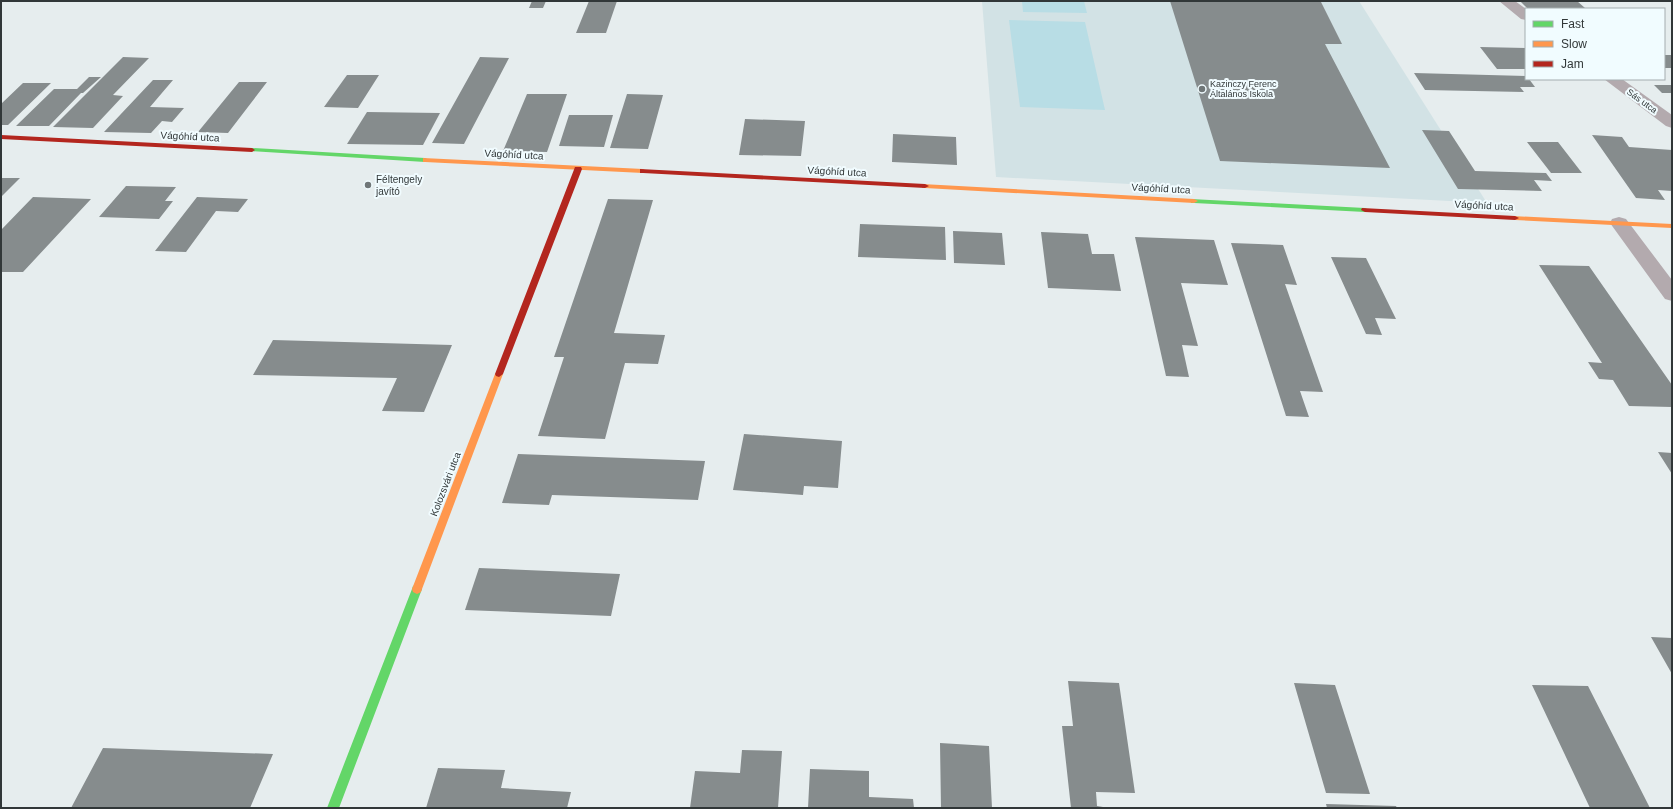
<svg xmlns="http://www.w3.org/2000/svg" width="1673" height="809" viewBox="0 0 1673 809" font-family="Arial,sans-serif">
  <rect width="100%" height="100%" fill="#e6edee"/>
  <path fill="#d2e2e5" d="M 982,1 L 1359,1 L 1487,203 L 996,177 Z"/>
  <path fill="#b8dde5" d="M 1022,1 L 1084,1 L 1087,13 L 1023,12 Z
    M 1009,20 L 1085,22 L 1105,110 L 1020,107 Z"/>
  <path fill="#868c8d" d="M 532,1 L 546,1 L 543,8 L 529,8 Z
    M 589,1 L 617,1 L 606,33 L 576,33 Z
    M 1170,1 L 1321,2 L 1342,44 L 1325,44 L 1390,168 L 1220,161 Z
    M 1520,1 L 1577,1 L 1585,8 L 1528,9 Z
    M 1480,47 L 1526,48 L 1526,69 L 1497,69 Z
    M 1664,55 L 1672,55 L 1672,68 L 1664,68 Z
    M 123,57 L 149,58 L 113,95 L 123,96 L 93,128 L 53,127 Z
    M 480,57 L 509,58 L 464,144 L 432,143 Z
    M 1414,73 L 1526,76 L 1526,79 L 1529,79 L 1535,87 L 1520,87 L 1524,92 L 1425,90 Z
    M 347,75 L 379,75 L 358,108 L 324,107 Z
    M 89,77 L 101,77 L 83,93 L 81,93 L 49,126 L 16,126 L 54,89 L 77,89 Z
    M 153,80 L 173,80 L 150,107 L 184,108 L 172,122 L 162,121 L 151,133 L 104,132 Z
    M 239,82 L 267,82 L 228,133 L 198,132 Z
    M 23,83 L 51,83 L 8,125 L 1,125 L 1,104 Z
    M 1654,85 L 1672,85 L 1672,93 L 1662,93 Z
    M 527,94 L 567,94 L 547,152 L 503,151 Z
    M 627,94 L 663,95 L 648,149 L 610,148 Z
    M 367,112 L 440,113 L 423,145 L 347,144 Z
    M 569,115 L 613,115 L 604,147 L 559,146 Z
    M 745,119 L 805,121 L 801,156 L 739,155 Z
    M 1422,130 L 1449,131 L 1475,171 L 1546,173 L 1552,181 L 1534,180 L 1542,191 L 1458,189 Z
    M 893,134 L 956,137 L 957,165 L 892,162 Z
    M 1592,135 L 1622,137 L 1629,147 L 1672,150 L 1672,191 L 1658,190 L 1665,200 L 1636,198 Z
    M 1527,142 L 1558,142 L 1582,173 L 1551,173 Z
    M 1,178 L 20,178 L 1,197 Z
    M 126,186 L 176,187 L 165,201 L 173,201 L 159,219 L 99,217 Z
    M 33,197 L 91,199 L 23,272 L 1,272 L 1,230 Z
    M 197,197 L 248,199 L 238,212 L 216,211 L 186,252 L 155,251 Z
    M 608,199 L 653,200 L 614,333 L 665,335 L 658,364 L 625,363 L 605,439 L 538,436 L 564,357 L 554,357 Z
    M 860,224 L 945,227 L 946,260 L 858,257 Z
    M 953,231 L 1002,233 L 1005,265 L 954,263 Z
    M 1041,232 L 1088,234 L 1092,254 L 1114,254 L 1121,291 L 1048,288 Z
    M 1135,237 L 1214,240 L 1228,285 L 1181,283 L 1198,346 L 1182,345 L 1189,377 L 1166,376 Z
    M 1231,243 L 1283,245 L 1297,285 L 1285,284 L 1323,392 L 1300,391 L 1309,417 L 1286,416 Z
    M 1331,257 L 1366,258 L 1396,319 L 1375,318 L 1382,335 L 1366,334 Z
    M 1539,265 L 1589,266 L 1672,385 L 1672,407 L 1629,406 L 1613,380 L 1599,379 L 1588,362 L 1602,363 Z
    M 273,340 L 452,345 L 424,412 L 382,411 L 397,378 L 253,375 Z
    M 744,434 L 842,441 L 838,488 L 804,486 L 803,495 L 733,490 Z
    M 1658,452 L 1672,453 L 1672,474 Z
    M 518,454 L 705,461 L 698,500 L 552,495 L 549,505 L 502,503 Z
    M 479,568 L 620,574 L 611,616 L 465,610 Z
    M 1651,637 L 1672,638 L 1672,674 Z
    M 1068,681 L 1119,683 L 1135,793 L 1096,792 L 1097,806 L 1109,808 L 1071,808 L 1062,726 L 1073,726 Z
    M 1294,683 L 1335,685 L 1370,794 L 1326,793 Z
    M 1532,685 L 1588,686 L 1650,808 L 1590,808 Z
    M 940,743 L 989,746 L 992,808 L 941,808 Z
    M 103,748 L 273,754 L 250,808 L 71,808 Z
    M 742,750 L 782,751 L 778,808 L 690,808 L 695,771 L 740,773 Z
    M 438,768 L 505,770 L 501,788 L 571,792 L 567,808 L 426,808 Z
    M 810,769 L 869,771 L 869,797 L 913,799 L 914,808 L 808,808 Z
    M 1326,804 L 1396,806 L 1397,808 L 1327,808 Z"/>
  <g fill="none" stroke-linecap="round" stroke-linejoin="round">
    <path fill="#b3aaae" fill-rule="evenodd" d="M 1499,1 L 1515,1 L 1526,9 L 1526,20 L 1521,19 Z
      M 1604,79 L 1622,79 L 1672,115 L 1672,128 L 1666,126 Z
      M 1619,217 L 1626,219 L 1672,280 L 1672,301 L 1665,299 L 1610,223 L 1612,219 Z"/>
    <path fill="#63d668" fill-rule="evenodd" d="M 252,148 L 425,158 L 429,160 L 425,162 L 250,151 L 249,150 Z
      M 1191,199 L 1365,208 L 1369,210 L 1365,212 L 1194,203 L 1191,203 Z
      M 417,584 L 421,586 L 422,589 L 339,808 L 327,808 L 412,589 L 413,586 Z"/>
    <path fill="#ff974d" fill-rule="evenodd" d="M 423,158 L 643,169 L 647,171 L 643,173 L 425,162 L 423,162 Z
      M 922,184 L 1194,199 L 1198,201 L 1194,203 L 925,188 L 922,188 Z
      M 1512,216 L 1672,224 L 1672,228 L 1515,220 L 1511,218 Z
      M 499,371 L 503,374 L 422,589 L 421,592 L 417,594 L 413,592 L 412,589 L 495,374 Z"/>
    <path fill="#b3261e" fill-rule="evenodd" d="M 1,135 L 252,148 L 255,150 L 252,152 L 1,139 Z
      M 575,167 L 581,167 L 582,169 L 503,374 L 499,377 L 496,376 L 495,374 Z
      M 640,169 L 925,184 L 929,186 L 925,188 L 643,173 L 640,173 Z
      M 1362,208 L 1515,216 L 1519,218 L 1515,220 L 1365,212 L 1361,210 Z"/>
  </g>
  <g fill="#707778" stroke="#f1fcff" stroke-width="1.5">
    <circle cx="1202" cy="89" r="4"/>
    <circle cx="368" cy="185" r="4"/>
  </g>
  <g text-anchor="middle" stroke-width="4" stroke-linejoin="round" paint-order="stroke">
    <g font-size="9" fill="#313738" stroke="#f1fcff" text-anchor="start">
      <text x="1210" y="87">Kazinczy Ferenc<tspan x="1210" dy="10">Általános Iskola</tspan></text>
    </g>
    <g font-size="9" fill="#313738" stroke="#f1fcff">
      <text transform="translate(1642 101) rotate(36)" y="3">Sás utca</text>
    </g>
    <g font-size="10" fill="#313738" stroke="#f1fcff">
      <text transform="translate(190 136) rotate(3)" y="4">Vágóhíd utca</text>
      <text transform="translate(514 154) rotate(3)" y="4">Vágóhíd utca</text>
      <text transform="translate(837 171) rotate(3)" y="4">Vágóhíd utca</text>
      <text transform="translate(1161 188) rotate(3)" y="4">Vágóhíd utca</text>
      <text transform="translate(1484 205) rotate(3)" y="4">Vágóhíd utca</text>
      <text transform="translate(445 484) rotate(-69)" y="4">Kolozsvári utca</text>
    </g>
    <g font-size="10" fill="#313738" stroke="#f1fcff" text-anchor="start">
      <text x="376" y="183">Féltengely<tspan x="376" dy="12">javító</tspan></text>
    </g>
  </g>
  <rect width="1673" height="809" fill="none" stroke="#313738" stroke-width="4"/>
  <rect x="1525" y="8" width="140" height="72" fill="#f1fcff" stroke="#a4adaf"/>
  <rect x="1533" y="21" width="20" height="6" fill="#63d668" stroke="#a4adaf"/>
  <text x="1561" y="28" font-size="12" fill="#313738">Fast</text>
  <rect x="1533" y="41" width="20" height="6" fill="#ff974d" stroke="#a4adaf"/>
  <text x="1561" y="48" font-size="12" fill="#313738">Slow</text>
  <rect x="1533" y="61" width="20" height="6" fill="#b3261e" stroke="#a4adaf"/>
  <text x="1561" y="68" font-size="12" fill="#313738">Jam</text>
</svg>
